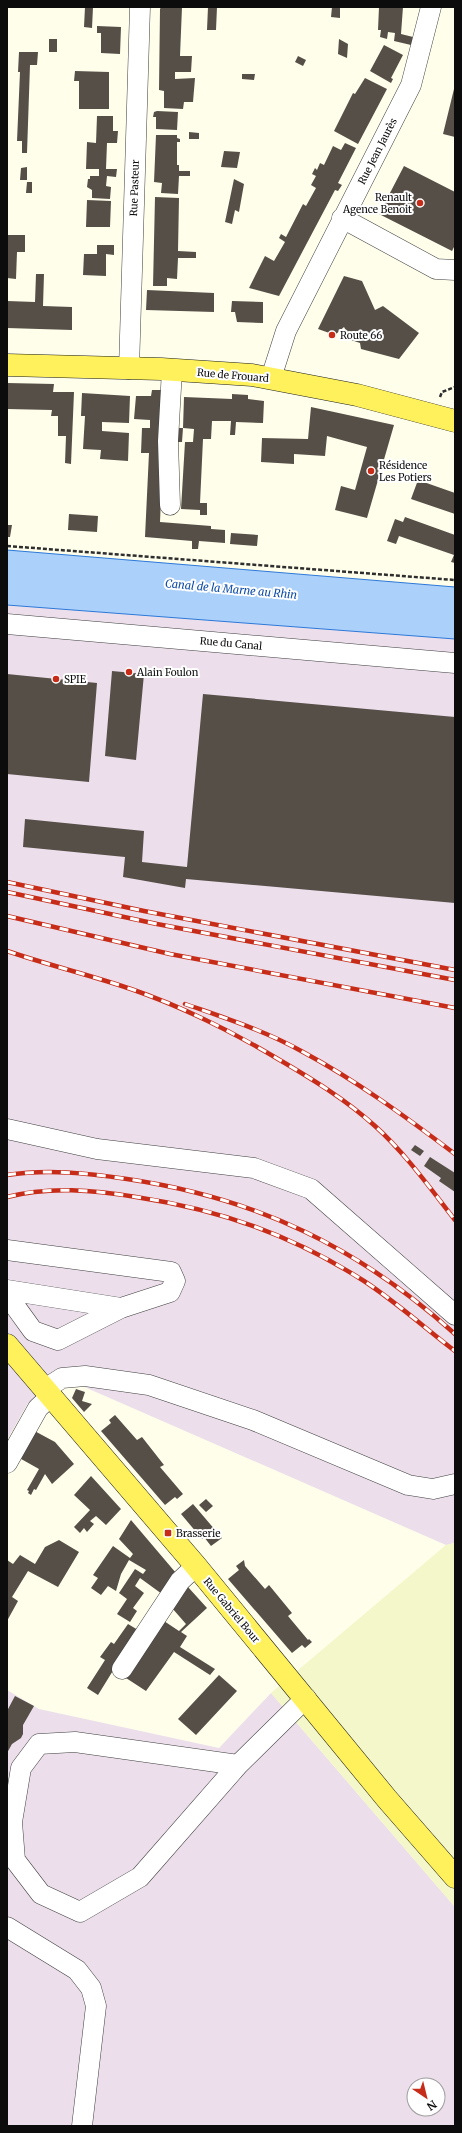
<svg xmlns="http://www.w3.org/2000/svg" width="462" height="2133" viewBox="0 0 462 2133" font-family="Merriweather,serif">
  <rect width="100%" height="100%" fill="#fffeeb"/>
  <path fill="#ecdfeb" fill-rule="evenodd" d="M 7,605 L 455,639 L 455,1543 L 446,1545 L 73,1382 L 28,1403 L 7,1440 Z
    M 7,1690 L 39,1709 L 219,1748 L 271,1693 L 455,1907 L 455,2126 L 7,2126 ZM 414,2085 L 438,2085 L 438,2109 L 414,2109 Z"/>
  <path fill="#f4f7c9" d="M 455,1543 L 455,1907 L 271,1693 L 446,1545 Z"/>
  <path fill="#abd1fb" stroke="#2c78d8" d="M 7,550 L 455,587 L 455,639 L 7,605 Z"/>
  <path fill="#564f48" d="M 85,7 L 93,7 L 92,28 L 84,27 Z
    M 161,7 L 182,7 L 180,56 L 192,56 L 191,72 L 175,72 L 175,79 L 195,78 L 193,102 L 184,102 L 183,109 L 164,108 L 164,91 L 159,90 L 160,9 Z
    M 208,7 L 217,7 L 216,30 L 207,30 Z
    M 332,7 L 340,7 L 340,18 L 331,17 Z
    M 379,7 L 403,7 L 401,34 L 413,37 L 411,45 L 394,41 L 395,33 L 388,32 L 387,39 L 380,37 L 381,30 L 378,30 Z
    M 97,26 L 121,27 L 120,54 L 101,53 L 101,33 L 97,33 Z
    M 49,39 L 57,39 L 57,52 L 49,52 Z
    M 339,39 L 348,44 L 347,58 L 338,54 Z
    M 384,45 L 403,55 L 391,78 L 393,79 L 391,83 L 370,71 Z
    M 19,52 L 38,52 L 37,65 L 30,65 L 27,153 L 22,153 L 22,141 L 17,141 L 20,72 L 18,72 Z
    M 298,56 L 306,60 L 303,66 L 295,62 Z
    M 75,71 L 109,72 L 109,109 L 79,109 L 79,81 L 74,81 Z
    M 242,74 L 255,74 L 254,80 L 242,79 Z
    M 365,78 L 387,89 L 358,144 L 334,131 L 353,93 L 355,94 Z
    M 454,89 L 455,89 L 455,137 L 443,134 Z
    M 157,111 L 178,112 L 177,130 L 156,129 L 156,117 L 153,117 L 154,112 Z
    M 97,116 L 113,116 L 113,131 L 118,131 L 117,143 L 107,143 L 106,169 L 117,169 L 116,177 L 107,176 L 106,186 L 111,187 L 110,199 L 92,198 L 92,190 L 87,187 L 88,179 L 90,179 L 90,176 L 99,176 L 99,169 L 86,169 L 87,142 L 96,143 Z
    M 189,132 L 199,133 L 199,139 L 189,139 Z
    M 156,135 L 177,135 L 177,138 L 180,139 L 180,142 L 177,142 L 177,165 L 179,165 L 179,171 L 190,171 L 190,176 L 179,176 L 178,194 L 161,193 L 162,183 L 154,182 Z
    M 345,143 L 356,148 L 338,183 L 342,185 L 338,191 L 335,190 L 279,296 L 249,288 L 265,256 L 274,261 L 285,242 L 279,238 L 281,234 L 286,237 L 303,204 L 306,206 L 316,188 L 311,185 L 316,176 L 312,174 L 315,168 L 317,170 L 320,163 L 324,165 L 333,146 L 341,150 Z
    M 224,151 L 240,152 L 237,168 L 221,167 Z
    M 404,166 L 455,192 L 455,245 L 452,251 L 379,214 Z
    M 27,167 L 27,180 L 20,180 L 21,168 Z
    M 234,179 L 244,184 L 239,212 L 235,210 L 232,224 L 225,222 Z
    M 27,182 L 32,182 L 32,193 L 26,193 Z
    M 155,197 L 179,198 L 178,251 L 196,252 L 196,258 L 178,258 L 177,279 L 167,278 L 167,286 L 153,286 Z
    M 87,200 L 111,201 L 110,227 L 86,227 Z
    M 7,235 L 25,235 L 25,252 L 17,252 L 16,279 L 7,278 Z
    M 97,245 L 114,245 L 114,255 L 106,254 L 106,276 L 83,275 L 84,254 L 97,254 Z
    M 36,274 L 44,274 L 43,306 L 72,307 L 72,330 L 7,328 L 7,301 L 35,302 Z
    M 344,276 L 362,281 L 375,310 L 383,306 L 419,333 L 399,359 L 361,349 L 360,343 L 351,340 L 344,327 L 335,335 L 318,329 Z
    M 147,290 L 214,293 L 214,312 L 146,310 Z
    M 232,301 L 263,302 L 263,323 L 237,322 L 235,312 L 231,312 Z
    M 7,383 L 54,384 L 53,392 L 74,392 L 71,464 L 65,463 L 66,436 L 58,436 L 58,416 L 51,416 L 52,410 L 7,409 Z
    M 152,390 L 164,390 L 164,425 L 160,522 L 211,526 L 211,529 L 225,530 L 225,543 L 199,541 L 198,549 L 192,549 L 192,541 L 145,537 L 149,453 L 141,453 L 142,428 L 150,428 L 150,420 L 134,419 L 136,396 L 151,396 Z
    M 82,393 L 130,396 L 129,423 L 102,422 L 102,431 L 129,433 L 128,461 L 100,459 L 101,450 L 83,449 L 85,416 L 81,416 Z
    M 232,394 L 248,395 L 248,399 L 264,401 L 263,423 L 236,422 L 235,435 L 230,435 L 231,421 L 212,421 L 211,439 L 203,439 L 200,503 L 207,503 L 207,515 L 200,515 L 200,510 L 181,509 L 185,442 L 193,442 L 194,429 L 183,428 L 184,397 L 232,399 Z
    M 311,407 L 394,425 L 367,518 L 335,510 L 341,486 L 355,490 L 367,447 L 327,436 L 325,456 L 294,454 L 294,464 L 261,462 L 262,438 L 308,439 Z
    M 174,428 L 183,428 L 182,442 L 173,442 Z
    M 418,480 L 455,493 L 455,514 L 411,499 Z
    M 69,514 L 98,516 L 97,532 L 68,530 Z
    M 405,517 L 455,535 L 455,563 L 451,562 L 454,555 L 399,536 L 396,544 L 387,541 L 395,519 L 403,522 Z
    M 7,525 L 12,525 L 10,537 L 7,537 Z
    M 231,533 L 258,535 L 257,546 L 230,544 Z
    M 112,671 L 144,674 L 136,760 L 105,756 Z
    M 7,674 L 97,683 L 89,782 L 7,774 Z
    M 203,694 L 455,717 L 455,903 L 186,879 L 185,888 L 123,877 L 125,857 L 23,847 L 25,819 L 144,831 L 142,862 L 187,867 Z
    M 415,1145 L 424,1151 L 420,1156 L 411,1150 Z
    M 430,1157 L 455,1173 L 455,1192 L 439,1181 L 441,1178 L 424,1166 Z
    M 76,1389 L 85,1392 L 82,1401 L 92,1404 L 84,1412 L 72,1398 Z
    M 115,1415 L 137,1440 L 142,1437 L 164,1465 L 160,1467 L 183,1494 L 177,1499 L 175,1497 L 165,1505 L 101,1431 L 111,1423 L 109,1420 Z
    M 29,1428 L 55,1442 L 74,1464 L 52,1484 L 45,1474 L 36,1490 L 34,1489 L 31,1495 L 28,1493 L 29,1491 L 27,1490 L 39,1469 L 14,1455 Z
    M 91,1476 L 121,1509 L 106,1525 L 96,1516 L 90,1521 L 94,1524 L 87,1532 L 84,1528 L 80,1533 L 74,1527 L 90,1510 L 74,1495 Z
    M 206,1499 L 213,1506 L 206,1512 L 199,1505 Z
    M 193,1504 L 222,1538 L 211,1546 L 204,1537 L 202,1539 L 181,1514 Z
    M 131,1520 L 176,1573 L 162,1594 L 140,1578 L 135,1586 L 144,1593 L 133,1608 L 137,1611 L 130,1622 L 117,1614 L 127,1599 L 119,1593 L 135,1569 L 143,1574 L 146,1570 L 129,1560 L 121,1574 L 116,1591 L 108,1586 L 101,1595 L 91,1588 L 98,1578 L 93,1575 L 113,1546 L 130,1558 L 133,1554 L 119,1539 Z
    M 59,1540 L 79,1552 L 58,1587 L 28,1571 L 12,1597 L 18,1601 L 7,1621 L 7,1560 L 13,1564 L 20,1555 L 35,1564 L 45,1547 Z
    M 244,1560 L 245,1566 L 265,1589 L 269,1585 L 292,1613 L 288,1616 L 308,1640 L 309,1639 L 312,1642 L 305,1648 L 302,1645 L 292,1653 L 228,1579 L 239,1570 L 236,1566 Z
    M 188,1587 L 207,1608 L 181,1632 L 187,1636 L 180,1647 L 215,1669 L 210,1675 L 174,1652 L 146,1691 L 126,1678 L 164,1621 L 179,1631 L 186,1624 L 172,1608 Z
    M 128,1624 L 138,1630 L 98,1695 L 87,1688 L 105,1660 L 100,1657 L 111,1642 L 114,1644 Z
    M 219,1675 L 237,1691 L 196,1735 L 178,1719 Z
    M 15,1696 L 34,1706 L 23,1725 L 23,1734 L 21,1738 L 12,1744 L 7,1753 L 7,1711 Z"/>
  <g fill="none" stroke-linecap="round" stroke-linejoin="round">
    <g stroke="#3f3f3f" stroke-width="21">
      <path id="minor" d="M 342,218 L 436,269 L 455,270
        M 129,369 L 140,7
        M 271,378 L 286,331 L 411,85 L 431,7
        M 170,505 L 168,441 L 172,370
        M 7,624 L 455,663
        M 7,1129 L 97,1149 L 254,1168 L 311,1189 L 455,1315
        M 7,1250 L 171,1272 L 175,1281 L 170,1292 L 121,1308 L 7,1290
        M 7,1295 L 33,1331 L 58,1340 L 121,1308
        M 45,1389 L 62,1378 L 85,1376 L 149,1385 L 253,1420 L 408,1485 L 433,1489 L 455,1484
        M 7,1463 L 38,1408 L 51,1396
        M 122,1669 L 180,1581 L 196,1566
        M 238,1765 L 75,1742 L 39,1744 L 21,1768 L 12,1822 L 15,1860 L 41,1894 L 80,1912 L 140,1877 L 238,1765 L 306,1698
        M 7,1927 L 77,1970 L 91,1988 L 96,2006 L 82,2126"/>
    </g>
    <g stroke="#1d1d1d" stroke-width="23">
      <path id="major" d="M 7,365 L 161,369 L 252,375 L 357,395 L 455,421
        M 7,1345 L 196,1566 L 387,1799 L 455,1877"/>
    </g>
    <path stroke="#2e2e2e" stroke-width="2.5" stroke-dasharray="4 2" stroke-linecap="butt" d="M 440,397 L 442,392 L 455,387
      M 7,546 L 455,580"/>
    <use href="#minor" stroke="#fff" stroke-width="20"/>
    <use href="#major" stroke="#fff15b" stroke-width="22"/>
    <g stroke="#c72c19" stroke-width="4.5">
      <path id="rail" d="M 7,882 L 144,911 L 455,970
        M 7,892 L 157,924 L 455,980
        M 7,916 L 170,954 L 455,1008
        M 7,951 C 48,965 90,975 131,989 C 183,1007 231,1031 278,1059 C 312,1079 345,1099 375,1126 C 405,1153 430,1188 455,1220
        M 185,1004 C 225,1018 266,1031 303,1052 C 357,1081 406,1117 455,1154
        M 7,1175 C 47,1169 87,1173 127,1179 C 257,1198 358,1247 455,1334
        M 7,1197 C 49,1186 94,1190 136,1197 C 221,1210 292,1235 364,1281 C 396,1302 425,1328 455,1351"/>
    </g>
    <use href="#rail" stroke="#fff" stroke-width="3" stroke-dasharray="9" stroke-linecap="butt"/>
  </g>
  <g fill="#c72c19" stroke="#fff" stroke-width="1.5">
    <circle cx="420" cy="203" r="4"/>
    <circle cx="332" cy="335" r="4"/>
    <circle cx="371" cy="471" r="4"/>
    <circle cx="129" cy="672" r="4"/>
    <circle cx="56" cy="679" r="4"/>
    <rect x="164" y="1529" width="8" height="8" rx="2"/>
  </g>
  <g text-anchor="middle" stroke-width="4" stroke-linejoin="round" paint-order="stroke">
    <g font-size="10" fill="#0c0c0c" stroke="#fff">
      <text transform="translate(377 151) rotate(-63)" y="4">Rue Jean Jaurès</text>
      <text transform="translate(134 188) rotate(-88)" y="4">Rue Pasteur</text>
      <text transform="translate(233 375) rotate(5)" y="4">Rue de Frouard</text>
      <text transform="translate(231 643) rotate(5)" y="4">Rue du Canal</text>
      <text transform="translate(232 1610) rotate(50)" y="4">Rue Gabriel Bour</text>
    </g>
    <g font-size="10" fill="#0c0c0c" stroke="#fff" text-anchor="start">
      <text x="412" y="201" text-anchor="end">Renault<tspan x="412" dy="12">Agence Benoit</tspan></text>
      <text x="340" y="339">Route 66</text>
      <text x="379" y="469">Résidence<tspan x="379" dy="12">Les Potiers</tspan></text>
      <text x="137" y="676">Alain Foulon</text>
      <text x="64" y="683">SPIE</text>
      <text x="176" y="1537">Brasserie</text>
    </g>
    <g font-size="11" font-style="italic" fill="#0c4ba8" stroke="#fff">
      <text transform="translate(231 589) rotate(5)" y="4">Canal de la Marne au Rhin</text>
    </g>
  </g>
  <rect width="462" height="2133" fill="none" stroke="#0c0c0c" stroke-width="16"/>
  <g transform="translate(426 2097) rotate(145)"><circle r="19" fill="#ffffff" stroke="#9e9e9e"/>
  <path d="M0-3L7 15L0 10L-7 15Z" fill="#c72c19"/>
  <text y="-6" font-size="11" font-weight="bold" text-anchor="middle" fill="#0c0c0c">N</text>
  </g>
</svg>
